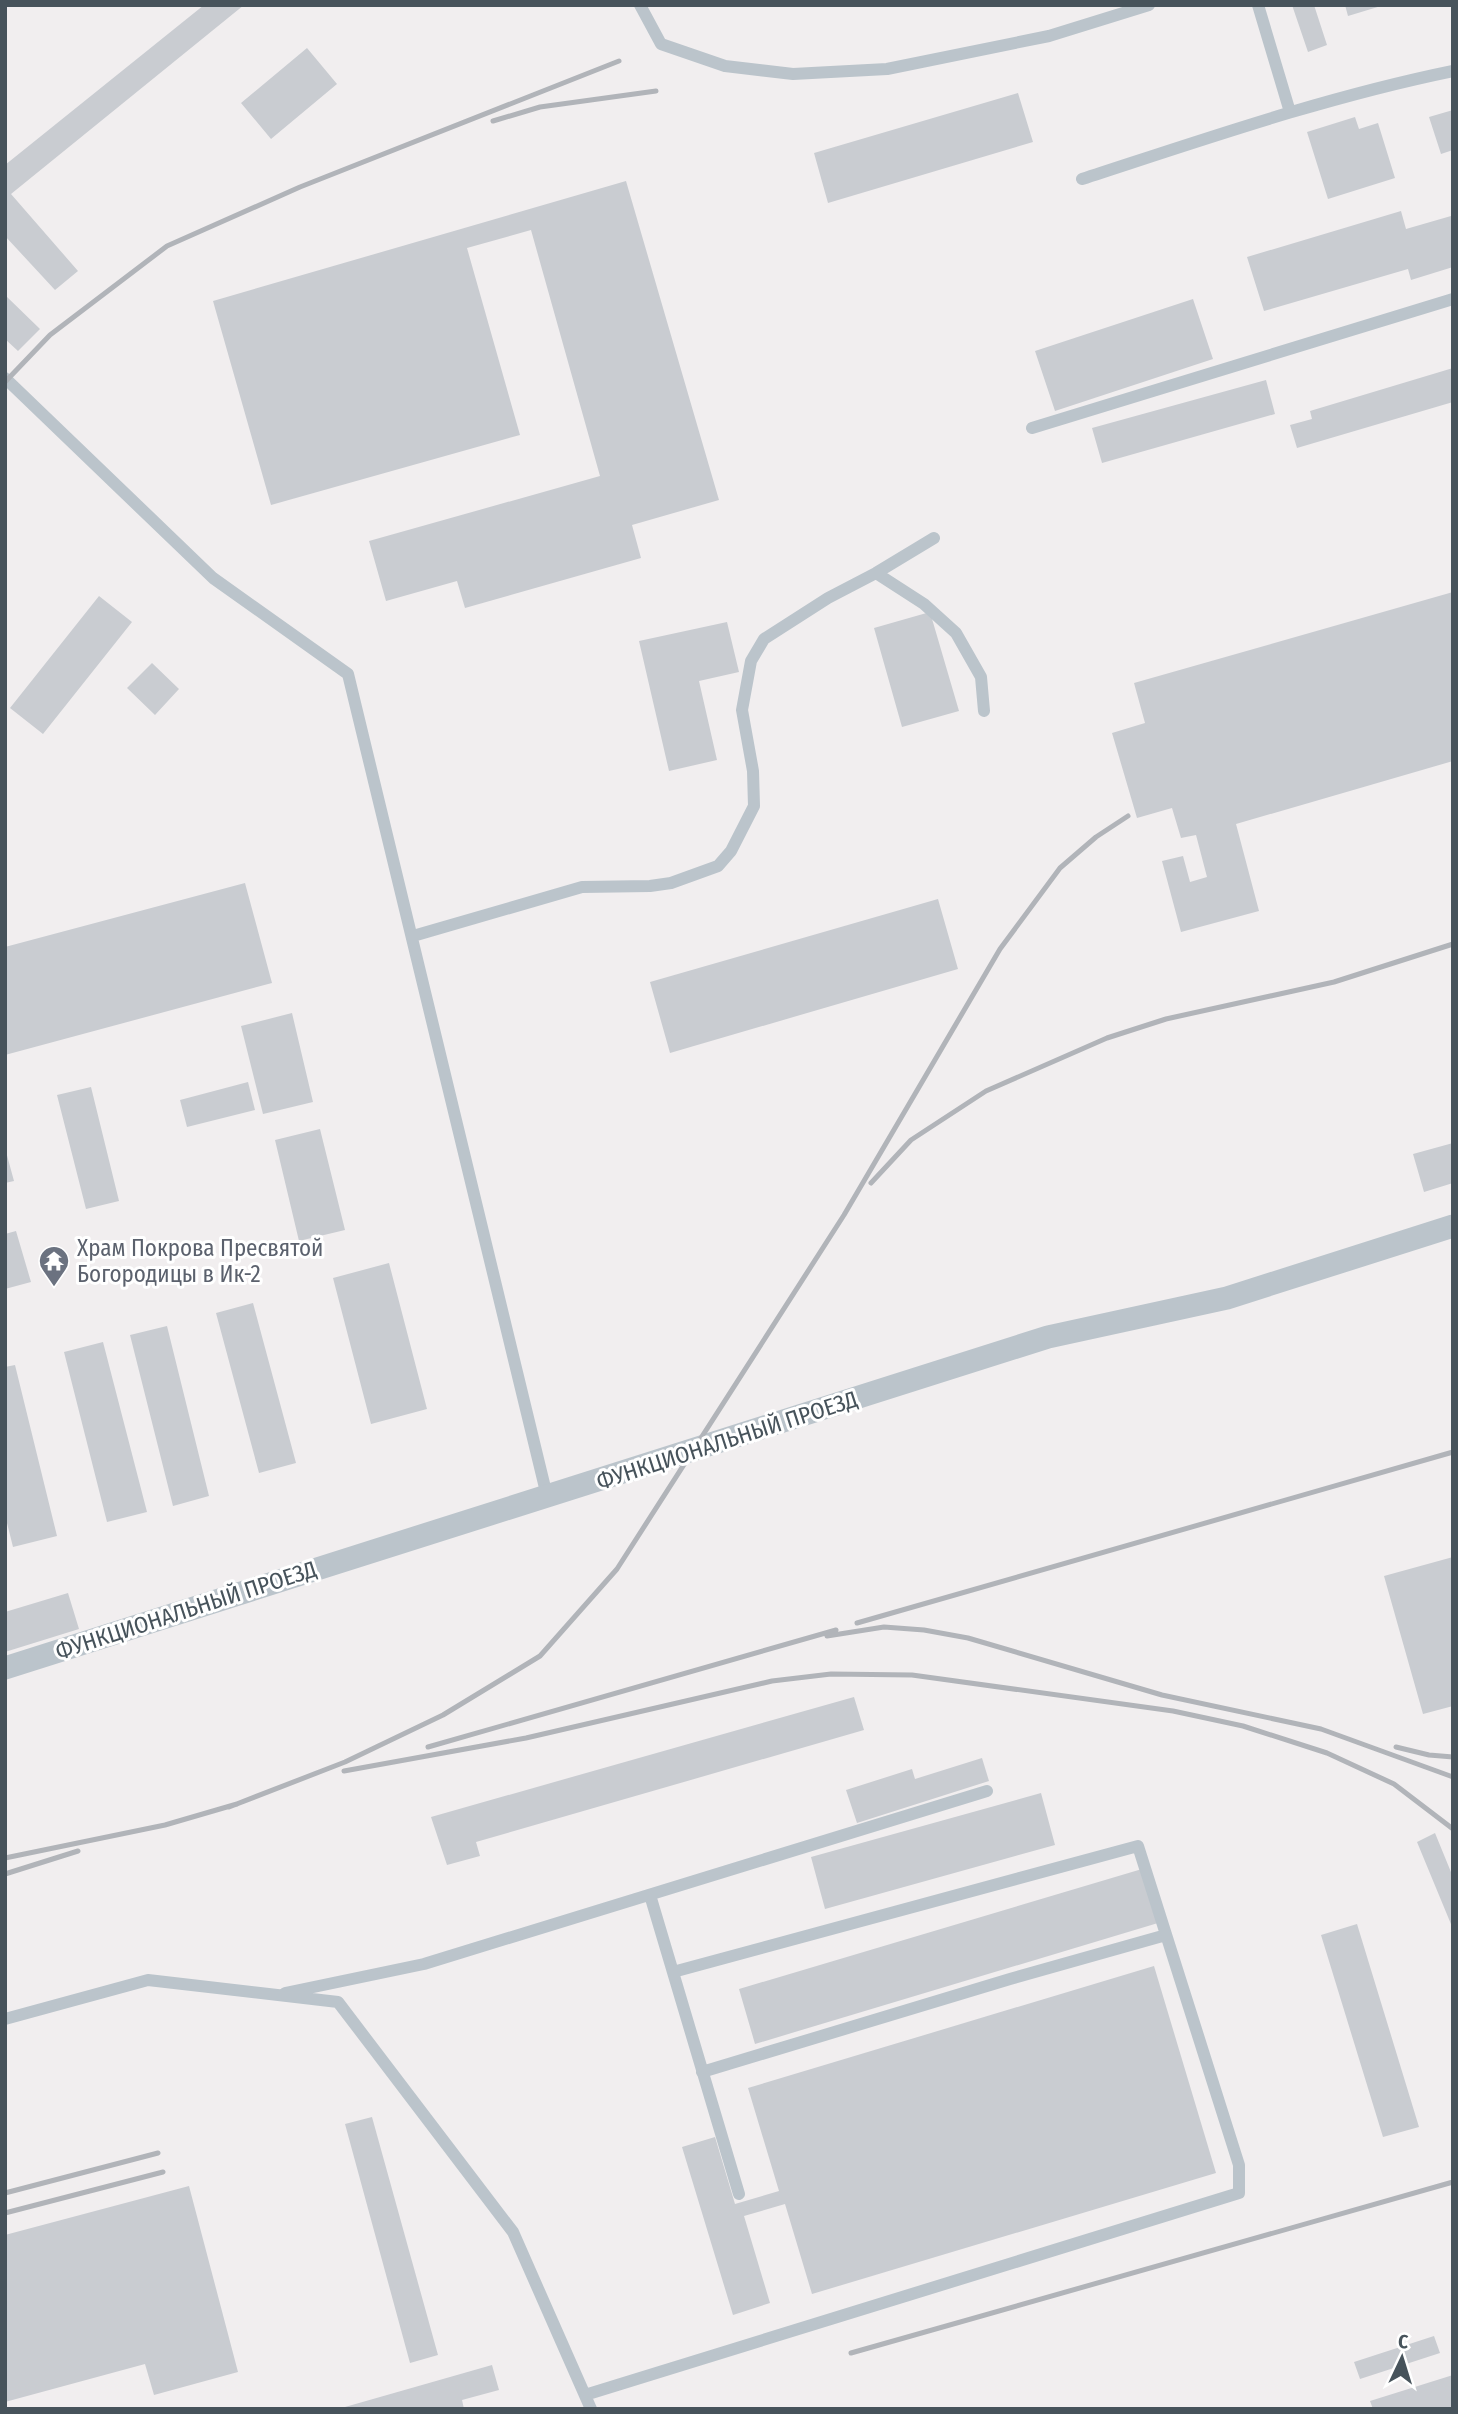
<svg xmlns="http://www.w3.org/2000/svg" width="1458" height="2414" viewBox="0 0 1458 2414" font-family="'Fira Sans Condensed',sans-serif">
  <rect width="100%" height="100%" fill="#f1eeef"/>
  <path fill="#c9ccd1" d="M 204,5 L 244,5 L 11,194 L 78,271 L 55,290 L 5,236 L 5,165 Z
    M 1292,5 L 1314,5 L 1327,45 L 1308,52 Z
    M 1345,5 L 1381,5 L 1381,6 L 1348,16 Z
    M 307,48 L 337,84 L 271,139 L 241,103 Z
    M 1018,93 L 1033,142 L 828,203 L 814,153 Z
    M 1453,110 L 1453,150 L 1441,154 L 1429,117 Z
    M 1355,117 L 1359,129 L 1378,123 L 1395,178 L 1328,199 L 1307,132 Z
    M 626,181 L 719,500 L 632,525 L 641,558 L 465,608 L 457,581 L 386,601 L 369,541 L 600,476 L 531,230 L 467,248 L 520,435 L 271,505 L 213,301 Z
    M 1401,211 L 1406,229 L 1451,216 L 1453,267 L 1411,280 L 1408,269 L 1264,311 L 1247,257 Z
    M 5,295 L 40,329 L 18,351 L 5,339 Z
    M 1193,299 L 1213,359 L 1055,411 L 1035,351 Z
    M 1453,368 L 1453,402 L 1297,448 L 1290,425 L 1312,419 L 1310,411 Z
    M 1266,380 L 1275,414 L 1102,463 L 1092,428 Z
    M 1453,592 L 1453,761 L 1236,824 L 1259,911 L 1181,932 L 1162,861 L 1183,856 L 1190,882 L 1207,877 L 1196,835 L 1181,838 L 1172,808 L 1137,818 L 1112,733 L 1145,723 L 1134,683 Z
    M 99,596 L 132,622 L 43,734 L 10,708 Z
    M 930,612 L 959,711 L 902,727 L 874,628 Z
    M 727,622 L 739,672 L 699,681 L 717,760 L 669,771 L 639,641 Z
    M 152,663 L 179,689 L 155,715 L 127,688 Z
    M 245,883 L 272,983 L 5,1055 L 5,947 Z
    M 938,899 L 958,969 L 670,1053 L 650,982 Z
    M 292,1013 L 313,1102 L 263,1114 L 241,1026 Z
    M 248,1082 L 255,1110 L 187,1127 L 180,1100 Z
    M 91,1087 L 119,1201 L 86,1209 L 57,1095 Z
    M 320,1129 L 345,1230 L 299,1241 L 275,1140 Z
    M 1453,1143 L 1453,1183 L 1424,1192 L 1413,1154 Z
    M 5,1148 L 14,1181 L 5,1183 Z
    M 16,1231 L 31,1282 L 5,1289 L 5,1234 Z
    M 389,1263 L 427,1409 L 371,1424 L 333,1278 Z
    M 253,1303 L 296,1463 L 259,1473 L 216,1313 Z
    M 167,1326 L 209,1496 L 173,1506 L 130,1335 Z
    M 103,1342 L 147,1512 L 107,1522 L 64,1352 Z
    M 15,1365 L 57,1536 L 13,1547 L 5,1515 L 5,1367 Z
    M 1453,1557 L 1453,1706 L 1423,1714 L 1384,1576 Z
    M 68,1593 L 79,1629 L 5,1652 L 5,1612 Z
    M 854,1697 L 864,1730 L 476,1842 L 480,1856 L 447,1865 L 431,1817 Z
    M 982,1758 L 989,1781 L 857,1823 L 846,1790 L 912,1769 L 915,1779 Z
    M 1041,1793 L 1055,1845 L 825,1909 L 811,1857 Z
    M 1435,1833 L 1453,1877 L 1453,1929 L 1417,1842 Z
    M 1142,1869 L 1158,1923 L 755,2044 L 739,1989 Z
    M 1357,1924 L 1419,2127 L 1383,2137 L 1321,1935 Z
    M 1154,1966 L 1216,2173 L 812,2294 L 785,2204 L 744,2216 L 770,2303 L 733,2315 L 682,2147 L 715,2137 L 735,2204 L 779,2191 L 748,2088 Z
    M 372,2117 L 438,2355 L 410,2363 L 345,2124 Z
    M 189,2186 L 238,2372 L 154,2395 L 145,2364 L 5,2402 L 5,2235 Z
    M 1434,2336 L 1440,2353 L 1360,2379 L 1354,2362 Z
    M 492,2365 L 499,2390 L 462,2400 L 464,2409 L 338,2409 Z
    M 1453,2375 L 1453,2409 L 1373,2409 L 1370,2401 Z"/>
  <g fill="none" stroke-linecap="round" stroke-linejoin="round">
    <path stroke="#bbc4cb" stroke-width="12" d="M 640,5 L 661,44 L 725,66 L 793,74 L 887,69 L 1049,36 L 1149,5
      M 1258,5 L 1290,112
      M 1082,179 C 1205,139 1326,97 1453,71
      M 5,378 L 213,578 L 348,674 L 547,1496
      M 1032,428 L 1453,299
      M 876,573 L 924,604 L 956,633 L 981,677 L 984,711
      M 413,936 L 582,887 L 650,886 L 671,883 L 718,866 L 731,851 L 754,806 L 753,771 L 742,710 L 751,661 L 764,639 L 828,598 L 876,573 L 934,538
      M 650,1895 L 739,2194
      M 285,1993 L 424,1964 L 987,1791
      M 5,2019 L 148,1980 L 338,2002 L 513,2232 L 591,2409
      M 702,2072 L 1010,1979 L 1166,1935
      M 585,2395 L 1239,2193 L 1239,2165 L 1138,1846 L 673,1972"/>
    <path stroke="#bbc4cb" stroke-width="23" d="M 5,1668 L 1048,1337 L 1227,1298 L 1453,1226"/>
    <path stroke="#b1b4b9" stroke-width="5" d="M 493,121 L 540,107 L 656,91
      M 5,382 L 50,335 L 167,246 L 300,187 L 619,61
      M 871,1183 L 911,1140 L 986,1091 L 1107,1038 L 1166,1019 L 1334,982 L 1453,944
      M 857,1623 L 1453,1452
      M 827,1636 L 884,1627 L 924,1630 L 968,1638 L 1162,1695 L 1321,1729 L 1453,1777
      M 428,1747 L 836,1630
      M 1396,1747 L 1429,1755 L 1453,1757
      M 344,1771 L 526,1738 L 772,1681 L 831,1674 L 912,1675 L 1173,1711 L 1243,1726 L 1327,1753 L 1394,1784 L 1453,1829
      M 229,1807 L 345,1762 L 443,1715 L 540,1656 L 617,1569 L 844,1215 L 1000,949 L 1060,868 L 1096,837 L 1128,816
      M 5,1858 L 165,1825 L 237,1804
      M 5,1874 L 78,1851
      M 5,2193 L 158,2153
      M 5,2213 L 163,2172
      M 851,2353 L 1453,2182"/>
  </g>
  <defs>
    <g id="temple-pin" transform="scale(1.575)"><path d="M0 17L-7.5 6A9.5 9.5 0 1 1 7.5 6Z" fill="#6b7280" stroke="#fff"/><path d="M0-6L5-2H3V0L6.5 2.5H4V6H1.5V3h-3V6H-4V2.5H-6.5L-3 0V-2H-5Z" fill="#fff"/></g>
  </defs>
  <g fill-rule="evenodd">
    <use href="#temple-pin" x="54" y="1261"/>
  </g>
  <g text-anchor="middle" stroke-width="6" stroke-linejoin="round" paint-order="stroke">
    <g font-size="23" fill="#5b616d" stroke="#fff" text-anchor="start">
      <text x="77" y="1256">Храм Покрова Пресвятой<tspan x="77" dy="26">Богородицы в Ик-2</tspan></text>
    </g>
    <g font-size="23" fill="#47535b" stroke="#fff">
      <text transform="translate(727 1440) rotate(-18)" y="8">ФУНКЦИОНАЛЬНЫЙ ПРОЕЗД</text>
      <text transform="translate(186 1610) rotate(-18)" y="8">ФУНКЦИОНАЛЬНЫЙ ПРОЕЗД</text>
    </g>
  </g>
  <rect width="1458" height="2414" fill="none" stroke="#47535b" stroke-width="14"/>
  <g transform="translate(1402 2358) rotate(4)" stroke="#ffffff" stroke-width="5" paint-order="stroke">
  <path d="M0-5L12 26L0 18L-12 26Z" fill="#47535b"/>
  <text y="-10" font-size="19" font-weight="bold" text-anchor="middle" fill="#47535b">С</text>
  </g>
</svg>
